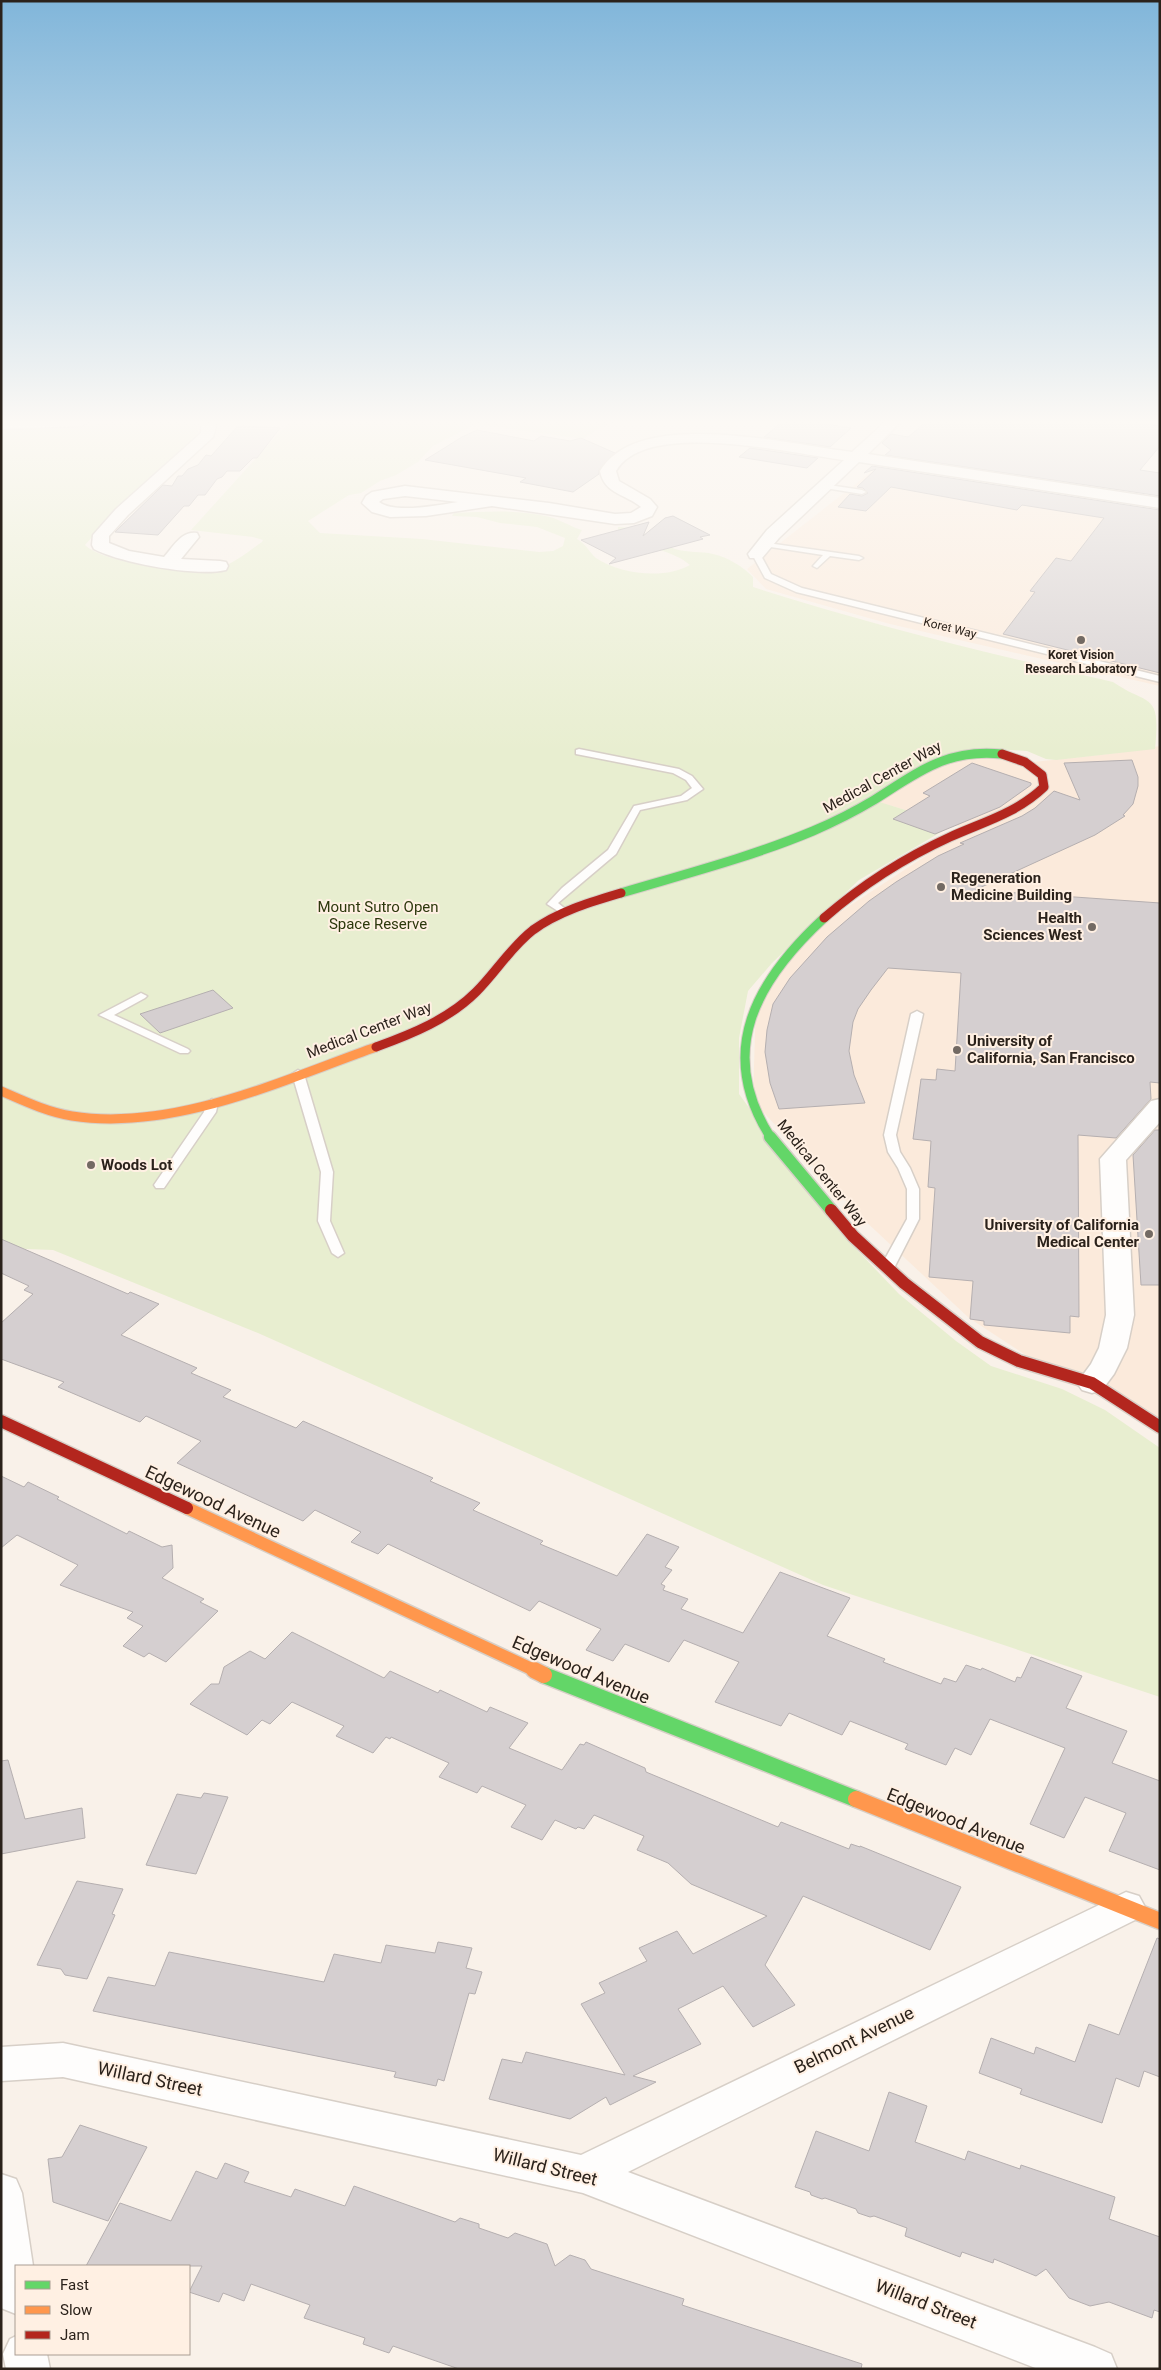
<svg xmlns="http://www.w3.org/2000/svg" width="1161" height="2370" viewBox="0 0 1161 2370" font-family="Roboto,sans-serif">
  <rect width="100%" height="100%" fill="#f9f1e9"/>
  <path fill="#fbeadb" d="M 876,468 L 1160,513 L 1160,686 L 890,624 L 766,589 L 747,569 Z
    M 1160,746 L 1160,1423 L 1067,1382 L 969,1318 L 862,1218 L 753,1101 L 756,999 L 805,935 L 967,829 L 866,798 L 954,749 L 1034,762 L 1117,753 Z"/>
  <path fill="#e8eed0" d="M 114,422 L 187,422 L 196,424 L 199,434 L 176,459 L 115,511 L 85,545 C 102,563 190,575 215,569 C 234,564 246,553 262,542 L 263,540 L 253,537 L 191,530 L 289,422 L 616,422 L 600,428 L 583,439 L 476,424 L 433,446 L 418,462 L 396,475 L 380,481 L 361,493 L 349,495 L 308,521 L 320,533 L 422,539 L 539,552 L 553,551 L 563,546 L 565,538 L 537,527 L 500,523 L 477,517 L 452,516 L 454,513 C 487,512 518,509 550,517 C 561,520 571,527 582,530 L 577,539 C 587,545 589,552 596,558 C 620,574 664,580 690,565 C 672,549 638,547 618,530 L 618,527 C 641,527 655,542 675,549 C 688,553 701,551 713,554 C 728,557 743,567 753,577 L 753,587 C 871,625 992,654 1113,682 C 1149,707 1161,690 1155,749 L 1056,760 L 1046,759 L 1027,751 L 982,748 L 867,798 L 953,825 L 859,880 L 772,963 L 748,991 L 739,1038 L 739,1094 L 838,1230 L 899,1294 L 956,1341 L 991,1366 L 1062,1389 L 1105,1410 L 1160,1448 L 1160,1697 L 823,1585 L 258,1333 L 53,1250 L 1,1248 L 1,430 L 59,428 Z"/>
  <path fill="#d5cfd0" stroke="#b5afb0" d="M 782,422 L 813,422 L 851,428 L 830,447 L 764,437 Z
    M 926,422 L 1134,422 L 1160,426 L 1160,446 L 1140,470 L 1160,473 L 1160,496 L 885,455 L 891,450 L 882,443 L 891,434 L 908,437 Z
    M 242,426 L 280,428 L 257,458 L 253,458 L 240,471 L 227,471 L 222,477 L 217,479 L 205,495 L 198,495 L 189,506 L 184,506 L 158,535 L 115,532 L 163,485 L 172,486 L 178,476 L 182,476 L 188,469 L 198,465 L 206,455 L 211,456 L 236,428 Z
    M 477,430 L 534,441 L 541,436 L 570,441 L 581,438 L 615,453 L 599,470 L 599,474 L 573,492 L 520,482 L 526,478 L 425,460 L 462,437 Z
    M 750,448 L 791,454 L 818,458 L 807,468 L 739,457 Z
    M 872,466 L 1160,510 L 1160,673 L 1003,634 L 1035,592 L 1030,591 L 1056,558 L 1071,561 L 1104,518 L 1022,505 L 1017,510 L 891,487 L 866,511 L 838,507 L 850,494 L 862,496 L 868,493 L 863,488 L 857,487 L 876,469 L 864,473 Z
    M 673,516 L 710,535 L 700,537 L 703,539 L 609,564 L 616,558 L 581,540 L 649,522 L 643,536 L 665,518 Z
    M 1132,760 L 1138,777 L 1138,786 L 1133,804 L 1123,815 L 1125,816 L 1095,835 L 975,890 L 1160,903 L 1160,1083 L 1150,1082 L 1151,1099 L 1116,1138 L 1078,1135 L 1079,1317 L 1070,1316 L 1070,1333 L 984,1325 L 984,1321 L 970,1319 L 973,1281 L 929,1277 L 935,1188 L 928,1187 L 931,1141 L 913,1139 L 921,1079 L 936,1080 L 937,1069 L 955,1071 L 961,973 L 888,968 L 871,990 L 858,1009 L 853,1022 L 849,1051 L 854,1075 L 865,1103 L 779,1109 L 770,1083 L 765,1052 L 767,1030 L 773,1004 L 790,978 L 827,937 L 869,901 L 896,882 L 938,856 L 964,844 L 960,843 L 1022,816 L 1035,808 L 1054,791 L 1080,800 L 1064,763 Z
    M 972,763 L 1031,783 L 1031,785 L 1000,807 L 935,834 L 893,819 L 930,796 L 923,793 Z
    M 213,990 L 233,1008 L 160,1033 L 140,1014 Z
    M 1155,1130 L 1160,1130 L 1160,1285 L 1141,1285 L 1133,1155 Z
    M 1,1239 L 128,1294 L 130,1292 L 159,1304 L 121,1335 L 197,1368 L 191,1373 L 231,1390 L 223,1397 L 296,1428 L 303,1421 L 433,1478 L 430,1481 L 480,1503 L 473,1510 L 543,1541 L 540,1544 L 617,1576 L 647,1534 L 679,1547 L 665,1567 L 672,1570 L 661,1584 L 665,1586 L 663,1590 L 688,1599 L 681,1609 L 743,1633 L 780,1572 L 850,1598 L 827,1636 L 885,1659 L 883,1662 L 941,1684 L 944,1678 L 956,1682 L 966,1665 L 981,1670 L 982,1668 L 1015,1682 L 1017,1677 L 1021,1678 L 1031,1657 L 1082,1676 L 1066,1708 L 1127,1731 L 1112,1763 L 1160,1781 L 1160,1870 L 1109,1851 L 1126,1813 L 1085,1797 L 1064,1838 L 1030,1824 L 1065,1748 L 990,1719 L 971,1755 L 955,1748 L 946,1765 L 905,1749 L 908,1744 L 850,1721 L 842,1735 L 789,1713 L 781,1726 L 715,1702 L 739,1662 L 684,1640 L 669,1662 L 625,1644 L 613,1661 L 586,1650 L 601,1629 L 539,1601 L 530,1611 L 388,1544 L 378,1554 L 351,1542 L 361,1532 L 315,1510 L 303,1521 L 177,1463 L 201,1441 L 146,1416 L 140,1422 L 58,1387 L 64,1382 L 1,1359 L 1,1323 L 33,1294 L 24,1290 L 29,1286 L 1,1273 Z
    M 1,1476 L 24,1487 L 28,1482 L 59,1497 L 57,1499 L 127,1534 L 129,1531 L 162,1547 L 172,1545 L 173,1568 L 162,1578 L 204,1599 L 200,1602 L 218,1611 L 166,1662 L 149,1653 L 144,1657 L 123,1646 L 143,1626 L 127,1618 L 133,1612 L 60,1585 L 78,1565 L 17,1535 L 1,1548 Z
    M 292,1632 L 384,1678 L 390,1671 L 438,1693 L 440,1690 L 487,1712 L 490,1707 L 528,1723 L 509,1748 L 562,1770 L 580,1744 L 584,1745 L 586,1742 L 645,1768 L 646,1772 L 778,1827 L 781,1822 L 849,1849 L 851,1844 L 860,1847 L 860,1846 L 961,1887 L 930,1950 L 803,1896 L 765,1965 L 795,2005 L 753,2027 L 723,1986 L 678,2009 L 701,2044 L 633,2076 L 656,2082 L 610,2105 L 606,2097 L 570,2119 L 489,2099 L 502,2059 L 522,2063 L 526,2052 L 625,2075 L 581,2004 L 605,1993 L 599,1983 L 647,1961 L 639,1948 L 677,1931 L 693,1954 L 767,1916 L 691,1884 L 668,1863 L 637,1850 L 644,1836 L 594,1815 L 584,1829 L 578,1827 L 576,1829 L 555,1820 L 542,1840 L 511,1827 L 526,1805 L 482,1786 L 477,1793 L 439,1777 L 449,1763 L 391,1737 L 390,1739 L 386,1737 L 373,1753 L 336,1736 L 344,1726 L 292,1702 L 270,1724 L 262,1720 L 247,1735 L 190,1704 L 211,1684 L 219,1684 L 224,1667 L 250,1651 L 265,1659 Z
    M 8,1760 L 25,1819 L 82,1808 L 85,1838 L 1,1854 L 1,1761 Z
    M 204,1793 L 228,1797 L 196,1874 L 146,1865 L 177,1794 L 201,1798 Z
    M 77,1881 L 123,1889 L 112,1914 L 115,1915 L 87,1979 L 65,1975 L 61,1969 L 37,1965 Z
    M 1157,1938 L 1160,1939 L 1160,2077 L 1144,2071 L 1139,2087 L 1116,2078 L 1102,2123 L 1020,2094 L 1022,2089 L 979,2073 L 991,2038 L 1034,2054 L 1036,2047 L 1075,2062 L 1089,2024 L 1119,2035 Z
    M 438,1942 L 472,1948 L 466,1968 L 482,1972 L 475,1994 L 469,1993 L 444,2081 L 438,2079 L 436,2086 L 394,2077 L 396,2072 L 93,2011 L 108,1977 L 155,1986 L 169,1952 L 324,1982 L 334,1954 L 381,1963 L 386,1945 L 435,1953 Z
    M 889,2092 L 927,2106 L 915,2142 L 965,2160 L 968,2151 L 1020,2169 L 1021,2165 L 1115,2197 L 1109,2219 L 1160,2237 L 1160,2312 L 1154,2310 L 1152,2318 L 1109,2302 L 1090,2306 L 1069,2298 L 1046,2269 L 1036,2276 L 994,2259 L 993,2263 L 962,2252 L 960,2257 L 905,2236 L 907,2228 L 874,2216 L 870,2217 L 858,2213 L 856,2209 L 825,2198 L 822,2199 L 811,2195 L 810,2192 L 795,2187 L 816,2131 L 869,2151 Z
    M 80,2125 L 147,2147 L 108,2221 L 53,2202 L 48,2159 L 62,2157 Z
    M 225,2163 L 249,2172 L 244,2182 L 291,2197 L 295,2189 L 345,2206 L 354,2186 L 455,2222 L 460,2218 L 479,2224 L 479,2228 L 508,2238 L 515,2233 L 547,2244 L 555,2266 L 570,2255 L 585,2260 L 591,2269 L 684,2299 L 682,2305 L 862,2364 L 861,2369 L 459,2369 L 393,2346 L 389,2353 L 363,2344 L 365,2338 L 304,2318 L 310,2305 L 251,2284 L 244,2301 L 223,2293 L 219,2302 L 189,2292 L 202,2266 L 86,2266 L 120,2203 L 171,2221 L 196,2171 L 217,2179 Z"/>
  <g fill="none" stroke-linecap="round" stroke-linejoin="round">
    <g stroke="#d7cfc7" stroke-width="3">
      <path id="lane" d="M 822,484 L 862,490 L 866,492 L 862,494 L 825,488 L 822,488 Z
        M 761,542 L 859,556 L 863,558 L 859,560 L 830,556 L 817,568 L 813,566 L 823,555 L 764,546 L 761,546 Z
        M 753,552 L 759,552 L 771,574 L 802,588 L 1160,676 L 1160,682 L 796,592 L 765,578 L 752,554 Z
        M 579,749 L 679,769 L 692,776 L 703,789 L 687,800 L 640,810 L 616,854 L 558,903 L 569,912 L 564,915 L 547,904 L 562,888 L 608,850 L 634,806 L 681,796 L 692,788 L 686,780 L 673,773 L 576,754 L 576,750 Z
        M 141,993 L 147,996 L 145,998 L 114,1015 L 188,1049 L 190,1051 L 188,1053 L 180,1053 L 99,1015 Z
        M 917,1011 L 923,1014 L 896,1135 L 900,1152 L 910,1168 L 919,1189 L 919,1219 L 894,1268 L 887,1272 L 880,1268 L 907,1219 L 907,1189 L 898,1168 L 888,1152 L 884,1135 L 911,1014 Z
        M 298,1070 L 304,1074 L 333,1172 L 330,1221 L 344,1253 L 338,1257 L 332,1253 L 318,1221 L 321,1172 L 292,1074 Z
        M 212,1099 L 218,1103 L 216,1112 L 164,1188 L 156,1188 L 154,1185 L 204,1112 L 206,1103 Z"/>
    </g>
    <g stroke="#d7cfc7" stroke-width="3">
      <path id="street" d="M 1,422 L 88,422 L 81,426 L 1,429 Z
        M 197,422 L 214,423 L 216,426 L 213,437 L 128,515 L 109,536 L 109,543 L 129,551 L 164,557 C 173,547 182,530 197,533 L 199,537 L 181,559 L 220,561 L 226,562 L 228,566 L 226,570 C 197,577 120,563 94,549 L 92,545 L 93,535 L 116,509 L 201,433 L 201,427 Z
        M 885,422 L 901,422 L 868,454 L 1160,498 L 1160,508 L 859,462 L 779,538 L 762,558 L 750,558 L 748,554 L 767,530 L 844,460 C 794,454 646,418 616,471 L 619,481 L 650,499 L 657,507 L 652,516 L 634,523 L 615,524 L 492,506 L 426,516 L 390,517 L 372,512 L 362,503 L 366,496 L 372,492 L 405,486 L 549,503 L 615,514 L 631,513 L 641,507 C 626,494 604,494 600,471 C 639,406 790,445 852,452 ZM 405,496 L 458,502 C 439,505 394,514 379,502 L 383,499 Z
        M 1160,1099 L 1160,1122 L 1126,1160 L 1134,1315 L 1127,1348 L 1114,1374 L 1102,1390 L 1092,1393 L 1082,1390 L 1077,1383 L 1091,1364 L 1099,1348 L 1106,1315 L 1100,1159 L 1151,1101 Z
        M 1126,1892 L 1139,1896 L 1145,1907 L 1139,1918 L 628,2172 L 1095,2347 L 1111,2354 L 1117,2369 L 1038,2369 L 583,2193 L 63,2077 L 1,2081 L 1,2047 L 63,2043 L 581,2155 Z
        M 1,2174 L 16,2179 L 22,2193 L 33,2266 L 16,2266 L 16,2314 L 1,2308 Z
        M 16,2336 L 16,2354 L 47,2354 L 50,2369 L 6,2369 L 3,2354 L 10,2339 Z"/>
    </g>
    <g stroke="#d7cfc7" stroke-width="11">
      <path id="fast-far2" d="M 621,893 C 685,874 751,857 813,831 C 834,822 854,812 874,800 C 917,773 947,748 1002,754
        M 771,1138 C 715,1051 757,980 824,918"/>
    </g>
    <g stroke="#d7cfc7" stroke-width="15">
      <path id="fast-far1" d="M 770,1137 L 831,1210"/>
    </g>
    <g stroke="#d7cfc7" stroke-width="19">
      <path id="fast" d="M 544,1675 L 856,1799"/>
    </g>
    <g stroke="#d7cfc7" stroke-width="11">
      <path id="slow-far2" d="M 1,1091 C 24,1101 47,1112 72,1116 C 173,1132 283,1080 376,1047"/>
    </g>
    <g stroke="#d7cfc7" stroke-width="15">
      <path id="slow-far1" d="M 187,1508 L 536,1671"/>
    </g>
    <g stroke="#d7cfc7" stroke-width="19">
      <path id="slow" d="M 534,1670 L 544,1675
        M 856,1799 L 1160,1921"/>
    </g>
    <g stroke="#d7cfc7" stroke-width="11">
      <path id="jam-far1" d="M 824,918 C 862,885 904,858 950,837 C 983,822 1017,813 1044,787 L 1042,775 L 1025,762 L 1002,754
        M 376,1047 C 412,1034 449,1019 476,992 C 496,972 511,947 533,930 C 559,911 591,902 621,893"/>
    </g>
    <g stroke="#d7cfc7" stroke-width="15">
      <path id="jam" d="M 831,1210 L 853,1236 L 904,1283 L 980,1342 L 1019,1361 L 1092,1383 L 1160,1427
        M 1,1421 L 187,1508"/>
    </g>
    <use href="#lane" fill="#fefdfc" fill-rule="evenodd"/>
    <use href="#street" fill="#fefdfc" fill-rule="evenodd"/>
    <use href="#fast-far2" stroke="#63d668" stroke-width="9"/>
    <use href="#fast-far1" stroke="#63d668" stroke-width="12"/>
    <use href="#fast" stroke="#63d668" stroke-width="16"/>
    <use href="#slow-far2" stroke="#ff974d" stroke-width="9"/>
    <use href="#slow-far1" stroke="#ff974d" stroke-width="12"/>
    <use href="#slow" stroke="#ff974d" stroke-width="16"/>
    <use href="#jam-far1" stroke="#b3261e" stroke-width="9"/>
    <use href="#jam" stroke="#b3261e" stroke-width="12"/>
  </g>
  <linearGradient id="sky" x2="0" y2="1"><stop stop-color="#81b6da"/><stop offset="0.56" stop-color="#fcf9f5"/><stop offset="1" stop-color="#fcf9f5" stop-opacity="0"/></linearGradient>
  <rect width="1161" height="754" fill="url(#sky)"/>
  <g fill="#736a63" stroke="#fff0e3" stroke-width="2">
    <circle cx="1081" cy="640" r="5"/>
    <circle cx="941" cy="887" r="5"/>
    <circle cx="1092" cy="927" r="5"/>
    <circle cx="957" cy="1050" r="5"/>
    <circle cx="91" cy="1165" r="5"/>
    <circle cx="1149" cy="1234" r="5"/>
  </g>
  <g text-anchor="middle" stroke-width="4" stroke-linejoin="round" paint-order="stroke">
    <g font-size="12" fill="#2b221b" stroke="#fff0e3">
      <text transform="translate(950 628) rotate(14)" y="4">Koret Way</text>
    </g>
    <g font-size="12" font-weight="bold" fill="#2b221b" stroke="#fff0e3">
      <text x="1081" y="659">Koret Vision<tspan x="1081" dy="14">Research Laboratory</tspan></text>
    </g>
    <g font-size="15" fill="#2b221b" stroke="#fff0e3">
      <text transform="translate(882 777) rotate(-29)" y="5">Medical Center Way</text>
      <text transform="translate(369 1030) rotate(-21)" y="5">Medical Center Way</text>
      <text transform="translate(822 1173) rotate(51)" y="5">Medical Center Way</text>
    </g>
    <g font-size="15" font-weight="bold" fill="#2b221b" stroke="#fff0e3" text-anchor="start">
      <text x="951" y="883">Regeneration<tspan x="951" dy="17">Medicine Building</tspan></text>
      <text x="1082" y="923" text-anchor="end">Health<tspan x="1082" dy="17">Sciences West</tspan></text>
      <text x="967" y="1046">University of<tspan x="967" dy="17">California, San Francisco</tspan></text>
      <text x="101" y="1170">Woods Lot</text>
      <text x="1139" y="1230" text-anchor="end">University of California<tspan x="1139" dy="17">Medical Center</tspan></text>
    </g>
    <g font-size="15" fill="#2d380d" stroke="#fff0e3">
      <text x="378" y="912">Mount Sutro Open<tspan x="378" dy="17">Space Reserve</tspan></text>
    </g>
    <g font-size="18" fill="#2b221b" stroke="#fff0e3">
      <text transform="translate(213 1502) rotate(25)" y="6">Edgewood Avenue</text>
      <text transform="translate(581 1670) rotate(23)" y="6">Edgewood Avenue</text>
      <text transform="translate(956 1821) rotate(22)" y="6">Edgewood Avenue</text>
      <text transform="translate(854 2040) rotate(-26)" y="6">Belmont Avenue</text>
      <text transform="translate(150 2079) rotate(12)" y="6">Willard Street</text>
      <text transform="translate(545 2167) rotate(14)" y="6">Willard Street</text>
      <text transform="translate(926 2304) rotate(21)" y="6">Willard Street</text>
    </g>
  </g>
  <rect width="1161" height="2370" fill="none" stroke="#2b221b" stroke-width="5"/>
  <rect x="15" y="2265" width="175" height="90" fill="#fff0e3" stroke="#aa9e93"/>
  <rect x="25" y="2281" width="25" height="8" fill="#63d668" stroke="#aa9e93"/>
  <text x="60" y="2290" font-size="15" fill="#2b221b">Fast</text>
  <rect x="25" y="2306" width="25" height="8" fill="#ff974d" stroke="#aa9e93"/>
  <text x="60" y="2315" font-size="15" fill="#2b221b">Slow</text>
  <rect x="25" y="2331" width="25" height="8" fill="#b3261e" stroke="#aa9e93"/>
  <text x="60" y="2340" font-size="15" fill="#2b221b">Jam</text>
</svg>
